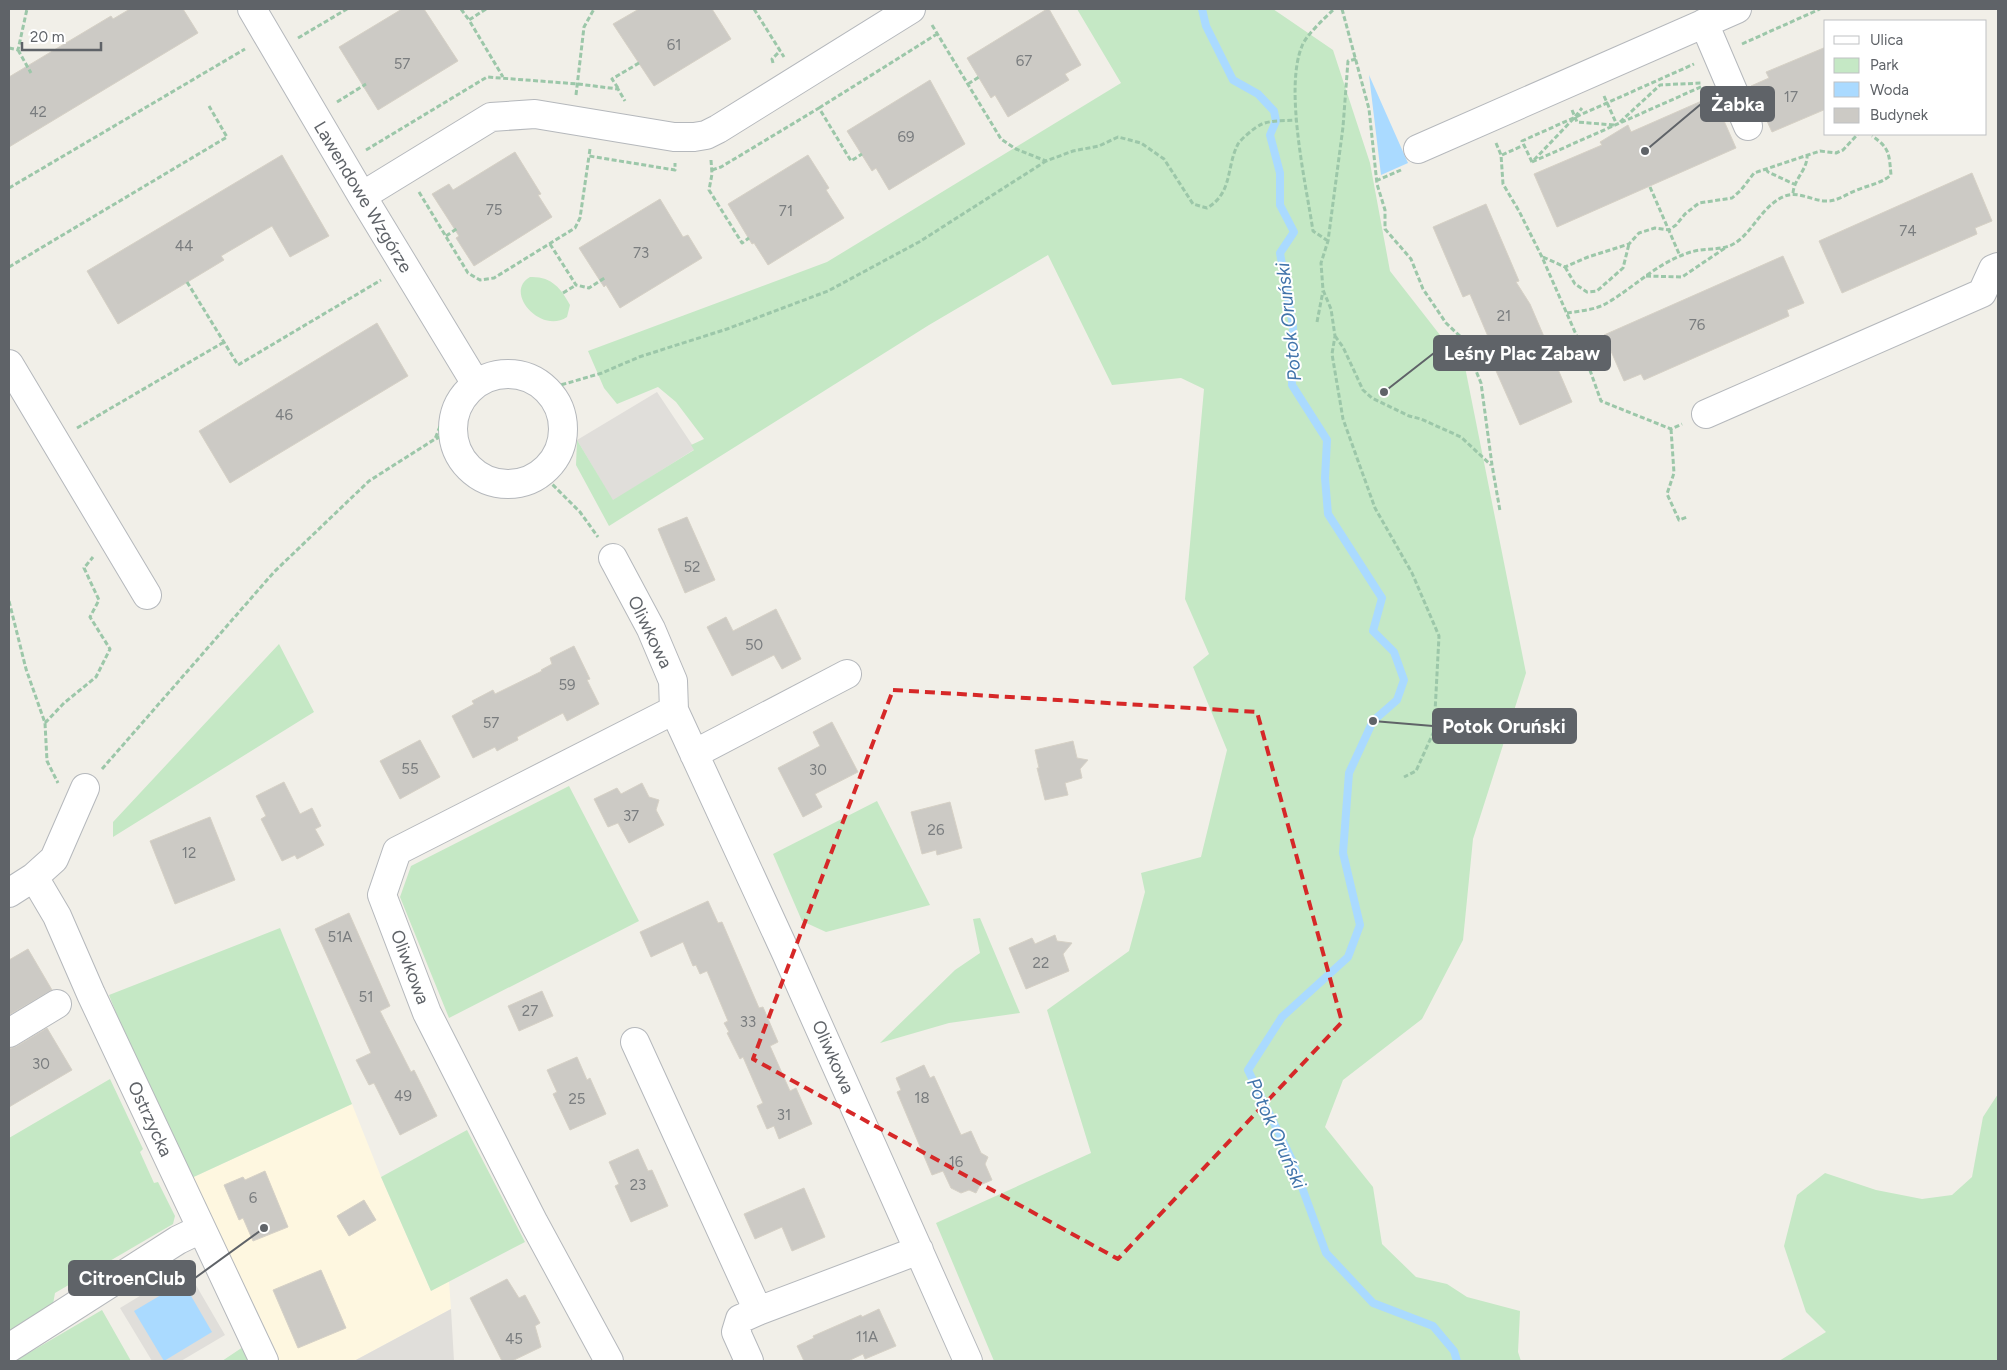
<svg xmlns="http://www.w3.org/2000/svg" width="2007" height="1370" viewBox="0 0 2007 1370" font-family="Figtree,sans-serif">
  <rect width="100%" height="100%" fill="#f1efe8"/>
  <path fill="#fef7e0" d="M 352,1104 L 381,1177 L 431,1291 L 449,1281 L 451,1309 L 354,1361 L 273,1361 L 185,1181 Z"/>
  <path fill="#e0deda" d="M 657,392 L 695,449 L 613,501 L 577,440 Z
    M 186,1268 L 225,1335 L 181,1361 L 152,1361 L 120,1308 Z
    M 451,1309 L 454,1361 L 354,1361 Z"/>
  <path fill="#c5e8c5" d="M 1077,9 L 1273,9 L 1333,50 L 1370,163 L 1390,271 L 1465,367 L 1526,673 L 1473,839 L 1463,940 L 1422,1019 L 1343,1080 L 1325,1127 L 1373,1187 L 1382,1244 L 1416,1277 L 1447,1284 L 1467,1297 L 1520,1311 L 1518,1352 L 1521,1361 L 994,1361 L 936,1223 L 1091,1153 L 1047,1010 L 1129,951 L 1145,892 L 1141,873 L 1201,857 L 1227,750 L 1193,667 L 1209,654 L 1185,599 L 1204,389 L 1181,378 L 1112,385 L 1048,255 L 929,325 L 609,526 L 576,465 L 577,440 L 613,500 L 694,450 L 691,445 L 704,439 L 676,402 L 658,387 L 617,404 L 604,388 L 588,351 L 827,262 L 1121,83 Z
    M 530,277 C 551,276 561,288 570,305 L 567,317 C 541,335 503,292 530,277 Z
    M 279,644 L 314,712 L 113,837 L 113,822 Z
    M 569,786 L 639,921 L 449,1018 L 400,897 L 411,866 Z
    M 877,801 L 930,905 L 826,932 L 802,921 L 773,854 Z
    M 980,918 L 1020,1013 L 949,1023 L 880,1043 L 955,970 L 980,953 L 973,919 Z
    M 280,928 L 352,1104 L 185,1181 L 150,1100 L 109,995 Z
    M 110,1079 L 143,1149 L 140,1152 L 154,1183 L 158,1182 L 175,1216 L 173,1224 L 55,1293 L 52,1310 L 9,1336 L 9,1138 Z
    M 1998,1094 L 1998,1361 L 1779,1361 L 1826,1332 L 1806,1312 L 1784,1246 L 1797,1195 L 1825,1173 L 1876,1190 L 1922,1199 L 1952,1195 L 1972,1177 L 1983,1117 Z
    M 467,1130 L 525,1242 L 431,1291 L 381,1177 Z
    M 102,1310 L 131,1361 L 15,1361 Z
    M 243,1347 L 250,1361 L 222,1361 Z"/>
  <path fill="#aadaff" d="M 1369,75 L 1408,163 L 1381,175 Z
    M 183,1282 L 212,1332 L 164,1361 L 134,1311 Z"/>
  <g fill="none" stroke-linecap="round" stroke-linejoin="round">
    <path stroke="#aadaff" stroke-width="8" d="M 1202,9 L 1206,26 L 1233,80 L 1258,94 L 1274,111 L 1276,121 L 1270,135 L 1280,173 L 1280,205 L 1294,232 L 1280,253 L 1293,326 L 1292,385 L 1327,440 L 1325,478 L 1328,514 L 1382,598 L 1373,631 L 1394,652 L 1404,680 L 1397,700 L 1373,721 L 1349,773 L 1343,853 L 1360,925 L 1348,957 L 1282,1017 L 1248,1070 L 1292,1160 L 1326,1253 L 1373,1303 L 1433,1326 L 1454,1351 L 1457,1361"/>
  </g>
  <path fill="#cccac5" stroke="#d6d1c6" d="M 130,9 L 183,9 L 198,33 L 9,147 L 9,77 L 111,16 L 113,19 Z
    M 402,9 L 424,9 L 458,61 L 378,110 L 339,47 Z
    M 639,9 L 712,9 L 731,39 L 654,86 L 613,24 Z
    M 1047,9 L 1049,9 L 1081,65 L 1065,74 L 1069,80 L 1008,117 L 995,95 L 991,98 L 967,58 Z
    M 1826,47 L 1826,109 L 1772,132 L 1751,86 L 1769,78 L 1766,72 Z
    M 930,80 L 965,144 L 889,190 L 876,168 L 872,171 L 847,131 Z
    M 1713,96 L 1736,148 L 1557,227 L 1534,174 L 1602,145 L 1600,142 L 1628,125 L 1631,132 Z
    M 515,152 L 541,194 L 538,195 L 552,217 L 474,266 L 456,238 L 459,236 L 432,194 L 449,184 L 453,190 Z
    M 282,155 L 329,236 L 290,257 L 272,226 L 221,256 L 224,260 L 118,324 L 87,271 Z
    M 808,155 L 829,188 L 826,190 L 844,218 L 768,265 L 754,243 L 752,244 L 728,204 Z
    M 1972,173 L 1992,221 L 1975,228 L 1977,234 L 1842,293 L 1819,241 Z
    M 660,199 L 683,237 L 688,235 L 702,258 L 620,308 L 606,285 L 604,287 L 579,248 Z
    M 1486,204 L 1519,281 L 1516,282 L 1530,304 L 1572,402 L 1520,425 L 1489,355 L 1495,353 L 1470,294 L 1463,297 L 1433,227 Z
    M 1783,256 L 1804,303 L 1787,310 L 1789,316 L 1644,380 L 1641,374 L 1624,381 L 1604,335 Z
    M 377,323 L 408,376 L 230,483 L 199,431 Z
    M 687,517 L 715,580 L 685,593 L 658,529 Z
    M 776,609 L 801,659 L 782,669 L 774,655 L 732,676 L 707,627 L 726,617 L 733,631 Z
    M 574,646 L 590,679 L 587,680 L 599,704 L 567,721 L 563,713 L 517,737 L 518,740 L 506,746 L 497,751 L 495,747 L 473,758 L 452,716 L 474,704 L 472,701 L 493,690 L 495,694 L 542,671 L 541,670 L 552,664 L 550,658 Z
    M 832,722 L 858,772 L 815,794 L 822,807 L 803,817 L 778,768 L 820,746 L 813,732 Z
    M 420,740 L 440,777 L 400,799 L 380,761 Z
    M 1073,741 L 1077,758 L 1088,760 L 1080,769 L 1082,778 L 1065,783 L 1068,795 L 1045,800 L 1037,768 L 1039,768 L 1035,750 Z
    M 284,782 L 300,814 L 312,808 L 321,826 L 315,829 L 324,845 L 297,859 L 295,855 L 282,861 L 261,819 L 266,816 L 256,796 Z
    M 642,783 L 649,797 L 659,800 L 656,810 L 664,825 L 629,843 L 618,823 L 608,827 L 594,799 L 617,788 L 621,794 Z
    M 950,802 L 962,848 L 937,855 L 936,850 L 922,854 L 911,812 Z
    M 210,817 L 235,880 L 175,904 L 150,841 Z
    M 708,901 L 718,923 L 722,922 L 759,1008 L 763,1007 L 778,1042 L 770,1046 L 790,1091 L 796,1088 L 812,1124 L 779,1139 L 774,1126 L 767,1129 L 757,1106 L 763,1103 L 743,1057 L 740,1059 L 727,1033 L 729,1032 L 724,1023 L 728,1021 L 707,971 L 700,974 L 696,965 L 693,966 L 683,942 L 651,957 L 640,932 Z
    M 349,913 L 390,1006 L 380,1011 L 411,1072 L 414,1070 L 437,1116 L 400,1135 L 374,1083 L 369,1085 L 356,1060 L 371,1053 L 315,929 Z
    M 1055,935 L 1057,941 L 1072,943 L 1063,954 L 1069,971 L 1026,989 L 1009,948 L 1032,938 L 1035,944 Z
    M 28,949 L 52,990 L 9,1015 L 9,960 Z
    M 542,991 L 553,1016 L 519,1031 L 508,1006 Z
    M 47,1028 L 72,1070 L 9,1107 L 9,1049 L 17,1046 Z
    M 577,1057 L 587,1080 L 590,1078 L 606,1114 L 570,1130 L 553,1094 L 557,1092 L 547,1070 Z
    M 924,1065 L 930,1078 L 934,1076 L 961,1135 L 971,1131 L 981,1153 L 988,1157 L 985,1164 L 992,1180 L 980,1185 L 976,1193 L 969,1190 L 961,1193 L 951,1188 L 943,1171 L 932,1175 L 897,1092 L 901,1090 L 896,1078 Z
    M 638,1149 L 648,1171 L 652,1170 L 668,1206 L 631,1222 L 615,1186 L 619,1184 L 609,1162 Z
    M 265,1171 L 288,1227 L 253,1241 L 243,1218 L 239,1220 L 224,1185 L 243,1177 L 245,1180 Z
    M 804,1188 L 825,1237 L 792,1251 L 782,1227 L 755,1239 L 744,1214 Z
    M 364,1200 L 376,1220 L 349,1236 L 337,1216 Z
    M 321,1270 L 346,1328 L 298,1348 L 273,1290 Z
    M 507,1279 L 519,1298 L 525,1295 L 540,1323 L 535,1326 L 541,1347 L 512,1361 L 502,1361 L 470,1298 Z
    M 879,1309 L 896,1346 L 865,1359 L 863,1354 L 848,1361 L 804,1361 L 797,1346 L 814,1338 L 813,1336 L 861,1315 L 862,1317 Z"/>
  <g fill="none" stroke-linecap="round" stroke-linejoin="round">
    <g stroke="#b5b8bc" stroke-width="30">
      <path id="minor" d="M 252,9 L 362,196 L 476,384
        M 1704,23 L 1748,126
        M 1418,149 L 1737,9
        M 362,196 L 491,117 L 535,114 L 674,137 L 694,137 L 706,135 L 718,129 L 911,9
        M 9,364 L 147,595
        M453 429a55 55 0 1 1 110 0a55 55 0 1 1-110 0Z
        M 1706,414 L 1982,293 L 1993,269 L 1998,267
        M 613,558 L 651,629 L 673,681 L 674,710 L 786,953 L 968,1361
        M 694,754 L 847,674
        M 34,877 L 57,916 L 91,994 L 264,1361
        M 9,893 L 34,877 L 54,859 L 85,788
        M 9,1033 L 57,1004
        M 635,1042 L 758,1311
        M 9,1348 L 178,1240 L 201,1229
        M 609,1361 L 534,1223 L 427,1013 L 382,895 L 397,851 L 674,710
        M 749,1361 L 736,1332 L 740,1319 L 758,1311 L 919,1250"/>
    </g>
    <path stroke="#9cc7a9" stroke-width="3" stroke-dasharray="5 2.5" stroke-linecap="butt" d="M 128,9 L 128,10
      M 461,9 L 469,20
      M 486,9 L 469,20 L 503,77
      M 754,9 L 784,57
      M 1342,9 L 1369,109 L 1377,184 L 1385,210 L 1385,229 L 1411,259 L 1423,289 L 1446,323 L 1463,339 L 1481,383 L 1492,465 L 1500,511
      M 932,25 L 1001,139 L 1016,149 L 1046,161 L 1073,151 L 1099,146 L 1118,137 L 1141,143 L 1164,159 L 1193,204 L 1207,208 C 1233,193 1226,167 1238,144 C 1242,138 1255,127 1262,124 C 1272,120 1285,121 1296,120
      M 298,38 L 347,9
      M 1742,44 L 1820,9
      M 9,48 L 18,50 L 27,9
      M 18,50 L 31,73
      M 1356,59 L 1348,61 L 1343,127 L 1328,241 L 1321,263 L 1323,290 L 1331,309 L 1335,336 L 1332,354 L 1343,419 L 1375,508 L 1412,573 L 1439,636 L 1434,731 L 1416,771 L 1404,777
      M 773,63 L 772,59 L 780,51
      M 968,84 L 979,77
      M 618,88 L 612,79 L 639,63
      M 576,95 L 584,27 L 594,9
      M 1604,96 L 1617,125
      M 337,102 L 366,84
      M 819,108 L 937,34
      M 1572,110 L 1577,122 L 1614,125
      M 1620,122 L 1660,85 L 1701,83
      M 1496,143 L 1501,155 L 1503,184 L 1519,211 L 1542,257 L 1582,348 L 1601,401 L 1671,429 L 1682,424
      M 590,149 L 589,156 L 675,170 L 675,163
      M 366,150 L 487,77 L 578,84 L 618,89 L 625,101
      M 1502,155 L 1524,145
      M 711,160 L 712,174 L 709,190 L 742,243 L 749,238
      M 1534,160 L 1575,117 L 1582,108
      M 1532,162 L 1522,141 L 1694,64
      M 1532,162 L 1703,86
      M 1766,169 L 1768,172 L 1794,184
      M 712,170 L 721,167 L 819,108 L 851,161 L 862,154
      M 1376,181 L 1401,170
      M 1650,187 L 1680,256
      M 9,188 L 245,49
      M 419,192 L 468,273 L 480,280 L 494,278 L 575,228 L 580,218 L 589,156
      M 1793,193 C 1794,179 1808,169 1807,155
      M 446,236 L 458,228
      M 1328,241 L 1313,231 C 1306,184 1284,89 1302,46 C 1306,35 1325,18 1334,9
      M 550,244 L 576,285 L 589,288 L 606,277
      M 1543,257 L 1565,267 L 1588,257 L 1629,244 L 1639,233 L 1655,228 L 1669,230 L 1676,225 L 1685,214 L 1699,203 L 1732,198 L 1741,190 L 1754,173 L 1820,151 L 1836,153 L 1843,150 L 1858,134
      M 9,267 L 227,137 L 209,106
      M 1565,267 L 1575,284 L 1587,292 L 1597,291 L 1623,268 L 1629,244
      M 1646,276 L 1682,277 L 1725,248
      M 187,282 L 238,365 L 381,280
      M 563,293 L 576,285
      M 1567,313 C 1579,311 1596,310 1607,303 C 1636,286 1658,262 1691,252 C 1707,247 1724,252 1738,241 C 1755,228 1763,205 1785,196 C 1798,191 1811,200 1825,201 C 1837,202 1846,194 1857,190 C 1869,185 1880,184 1891,175 C 1889,154 1890,148 1872,136
      M 1317,322 L 1323,291
      M 1335,336 L 1343,347 L 1363,390 L 1372,398 L 1409,416 L 1421,419 L 1461,437 L 1491,465
      M 547,389 L 602,373 L 639,357 L 727,329 L 828,291 L 919,242 L 1046,161
      M 77,428 L 224,342
      M 1671,429 L 1674,473 L 1667,494 L 1679,520 L 1687,517
      M 436,439 L 453,429
      M 542,474 L 580,512 L 598,537
      M 9,601 L 26,669 L 45,723 L 47,761 L 58,783
      M 45,723 L 64,703 L 96,677 L 110,649 L 90,617 L 99,600 L 84,568 L 93,557
      M 102,769 L 274,572 L 369,481 L 435,439 L 450,401 L 449,395"/>
    <use href="#minor" stroke="#fff" stroke-width="28"/>
  </g>
  <path fill="none" stroke="#d62828" stroke-width="4" stroke-dasharray="10 6" stroke-linejoin="round" d="M 893,690 L 1257,712 L 1342,1022 L 1118,1259 L 753,1059 Z"/>
  <g text-anchor="middle" stroke-width="4" stroke-linejoin="round" paint-order="stroke">
    <g font-size="15" fill="#7a7d7f">
      <text x="674" y="50">61</text>
      <text x="1024" y="66">67</text>
      <text x="402" y="69">57</text>
      <text x="1791" y="102">17</text>
      <text x="38" y="117">42</text>
      <text x="906" y="142">69</text>
      <text x="494" y="215">75</text>
      <text x="786" y="216">71</text>
      <text x="1908" y="236">74</text>
      <text x="184" y="251">44</text>
      <text x="641" y="258">73</text>
      <text x="1504" y="321">21</text>
      <text x="1697" y="330">76</text>
      <text x="284" y="420">46</text>
      <text x="692" y="572">52</text>
      <text x="754" y="650">50</text>
      <text x="567" y="690">59</text>
      <text x="491" y="728">57</text>
      <text x="410" y="774">55</text>
      <text x="818" y="775">30</text>
      <text x="631" y="821">37</text>
      <text x="936" y="835">26</text>
      <text x="189" y="858">12</text>
      <text x="340" y="942">51A</text>
      <text x="1041" y="968">22</text>
      <text x="366" y="1002">51</text>
      <text x="530" y="1016">27</text>
      <text x="748" y="1027">33</text>
      <text x="41" y="1069">30</text>
      <text x="403" y="1101">49</text>
      <text x="922" y="1103">18</text>
      <text x="577" y="1104">25</text>
      <text x="784" y="1120">31</text>
      <text x="956" y="1167">16</text>
      <text x="638" y="1190">23</text>
      <text x="253" y="1203">6</text>
      <text x="867" y="1342">11A</text>
      <text x="514" y="1344">45</text>
    </g>
    <g font-size="18" fill="#5f6368" stroke="#fff">
      <text transform="translate(363 197) rotate(59)" y="6">Lawendowe Wzgórze</text>
      <text transform="translate(650 632) rotate(64)" y="6">Oliwkowa</text>
      <text transform="translate(410 967) rotate(69)" y="6">Oliwkowa</text>
      <text transform="translate(833 1057) rotate(66)" y="6">Oliwkowa</text>
      <text transform="translate(150 1119) rotate(65)" y="6">Ostrzycka</text>
    </g>
    <g font-size="19" font-style="italic" fill="#4174aa" stroke="#fff">
      <text transform="translate(1288 322) rotate(-96)" y="7">Potok Oruński</text>
      <text transform="translate(1277 1133) rotate(66)" y="7">Potok Oruński</text>
    </g>
  </g>
  <path fill="none" stroke="#5f6368" stroke-width="2" d="M1645 151L1701 104M1384 392L1434 353M1373 721L1433 726M264 1228L195 1278"/>
  <g fill="#5f6368" stroke="#fff" stroke-width="2">
    <circle cx="1645" cy="151" r="5"/>
    <circle cx="1384" cy="392" r="5"/>
    <circle cx="1373" cy="721" r="5"/>
    <circle cx="264" cy="1228" r="5"/>
  </g>
  <g fill="#5f6368" stroke="#5f6368" stroke-width="2">
    <rect x="1701" y="87" width="73" height="34" rx="5"/>
    <rect x="1434" y="336" width="176" height="34" rx="5"/>
    <rect x="1433" y="709" width="143" height="34" rx="5"/>
    <rect x="69" y="1261" width="126" height="34" rx="5"/>
  </g>
  <g font-size="19" text-anchor="middle" font-weight="bold" fill="#fff">
    <text x="1738" y="111">Żabka</text>
    <text x="1522" y="360">Leśny Plac Zabaw</text>
    <text x="1504" y="733">Potok Oruński</text>
    <text x="132" y="1285">CitroenClub</text>
  </g>
  <rect width="2007" height="1370" fill="none" stroke="#5f6368" stroke-width="20"/>
  <rect x="1824" y="20" width="162" height="115" fill="#ffffff" stroke="#bfc1c3"/>
  <rect x="1834" y="36" width="25" height="8" fill="#ffffff" stroke="#bfc1c3"/>
  <text x="1870" y="45" font-size="15" fill="#5f6368">Ulica</text>
  <rect x="1834" y="58" width="25" height="15" fill="#c5e8c5" stroke="#bfc1c3"/>
  <text x="1870" y="70" font-size="15" fill="#5f6368">Park</text>
  <rect x="1834" y="82" width="25" height="15" fill="#aadaff" stroke="#bfc1c3"/>
  <text x="1870" y="95" font-size="15" fill="#5f6368">Woda</text>
  <rect x="1834" y="108" width="25" height="15" fill="#cccac5" stroke="#bfc1c3"/>
  <text x="1870" y="120" font-size="15" fill="#5f6368">Budynek</text>
  <path d="M22 42v8h79v-8" fill="none" stroke="#5f6368" stroke-width="2.5"/>
  <text x="30" y="42" font-size="15" fill="#5f6368" stroke="#ffffff" stroke-width="4" paint-order="stroke">20 m</text>
</svg>
